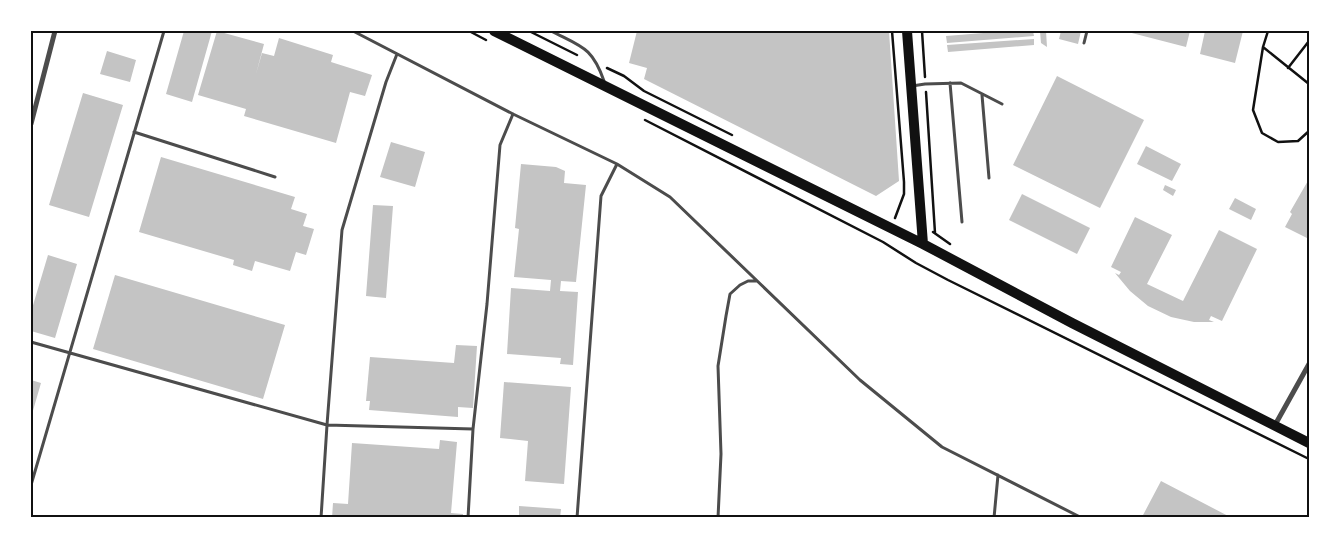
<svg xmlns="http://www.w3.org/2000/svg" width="1340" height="549" viewBox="0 0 1340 549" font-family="'Noto Serif',serif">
  <rect width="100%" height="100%" fill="#fff"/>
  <path fill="#c4c4c4" d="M 184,31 L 212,31 L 192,102 L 166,94 Z
    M 217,31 L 264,44 L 256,74 L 262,53 L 274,56 L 279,38 L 333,55 L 331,62 L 372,75 L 365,96 L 350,92 L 336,143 L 244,116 L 246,109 L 198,95 Z
    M 637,31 L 889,31 L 899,181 L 876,196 L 644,79 L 647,68 L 629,63 Z
    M 1008,31 L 1033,31 L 1034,36 L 947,43 L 946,36 Z
    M 1040,31 L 1046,31 L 1047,47 L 1041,43 Z
    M 1061,31 L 1081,31 L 1078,44 L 1059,39 Z
    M 1124,31 L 1190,31 L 1186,47 Z
    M 1205,31 L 1243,31 L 1235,63 L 1200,54 Z
    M 1034,39 L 1034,45 L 948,52 L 947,45 Z
    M 107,51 L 136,60 L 130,82 L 100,74 Z
    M 1057,76 L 1144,120 L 1100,208 L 1013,165 Z
    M 83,93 L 123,105 L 89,217 L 49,205 Z
    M 391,142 L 425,152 L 415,187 L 380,177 Z
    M 1146,146 L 1181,164 L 1172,181 L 1137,164 Z
    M 161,157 L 295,197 L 291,209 L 307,214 L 303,226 L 314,229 L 306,255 L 296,252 L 290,271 L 255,261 L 252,271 L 233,265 L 234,260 L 139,232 Z
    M 521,164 L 556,167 L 565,171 L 564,183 L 586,185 L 576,282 L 561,281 L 560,291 L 578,292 L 573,365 L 560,364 L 561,358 L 507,354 L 511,288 L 550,291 L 551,280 L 514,277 L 519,229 L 515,228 Z
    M 1309,179 L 1309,234 L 1307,238 L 1285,227 L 1292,214 L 1290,212 Z
    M 1165,185 L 1176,190 L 1173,196 L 1163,190 Z
    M 1022,194 L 1090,228 L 1077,254 L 1009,220 Z
    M 1235,198 L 1256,209 L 1251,220 L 1229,209 Z
    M 373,205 L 393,206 L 386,298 L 366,296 Z
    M 1135,217 L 1172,235 L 1147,284 L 1183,301 L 1219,230 L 1257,249 L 1222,321 L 1211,316 L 1209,320 L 1214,322 L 1194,322 L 1171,317 L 1148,306 L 1130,291 L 1115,273 L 1119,275 L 1121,272 L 1111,267 Z
    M 48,255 L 77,264 L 55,338 L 31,331 L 31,312 Z
    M 115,275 L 285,325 L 263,399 L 93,349 Z
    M 456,345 L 477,346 L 473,408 L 458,407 L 458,417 L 369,410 L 370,401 L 366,401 L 370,357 L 454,363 Z
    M 31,380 L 41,383 L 32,414 L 31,414 Z
    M 504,382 L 571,387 L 564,484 L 525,481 L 528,441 L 500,438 Z
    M 440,440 L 457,442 L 451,513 L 463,514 L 463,518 L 332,518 L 333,503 L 348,504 L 352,443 L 439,449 Z
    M 1161,481 L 1232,518 L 1142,517 Z
    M 519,506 L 561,509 L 560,518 L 519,518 Z"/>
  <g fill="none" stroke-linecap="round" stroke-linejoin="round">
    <path stroke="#111" stroke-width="2.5" d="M 469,31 L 486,40
      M 529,31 L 577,55
      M 892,31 L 904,182 L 904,194 L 895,218
      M 922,31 L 925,77
      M 1268,31 L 1263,47 L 1253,110 L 1262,133 L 1278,142 L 1298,141 L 1309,131
      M 1263,47 L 1309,84
      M 607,68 L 624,76 L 644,91 L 732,135
      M 1288,68 L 1309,41
      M 926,92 L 935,233
      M 645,120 L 883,242 L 916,263 L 948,280 L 1309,459
      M 933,232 L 950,244"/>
    <path stroke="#4c4c4c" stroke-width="3" d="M 353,31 L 513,114 L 617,164 L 670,197 L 860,380 L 942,447 L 1082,518
      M 551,31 C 582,47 592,47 604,81
      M 1084,43 L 1087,31
      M 397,54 L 386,82 L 342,230 L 327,425 L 473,429 L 468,518
      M 950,83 L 962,222
      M 912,86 L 925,84 L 961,83 L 1002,104
      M 982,95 L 989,178
      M 134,132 L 275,177
      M 31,342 L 327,425 L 321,518
      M 473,429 L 487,304 L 500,145 L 513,114
      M 31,485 L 164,31
      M 577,518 L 601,196 L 617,164
      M 718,518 L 721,454 L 718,366 L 726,316 L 730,294 L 740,285 L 748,281 L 757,281
      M 994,518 L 998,475"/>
    <path stroke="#4c4c4c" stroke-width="5" d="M 31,124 L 55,31
      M 1275,425 L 1309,364"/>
    <path stroke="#111" stroke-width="10" d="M 494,31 L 923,244 L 1072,323 L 1309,443
      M 907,31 L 923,244"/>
  </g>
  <rect width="1340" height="549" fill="none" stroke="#ffffff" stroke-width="65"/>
  <rect x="32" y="32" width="1276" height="484" fill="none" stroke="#111" stroke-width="2"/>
</svg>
